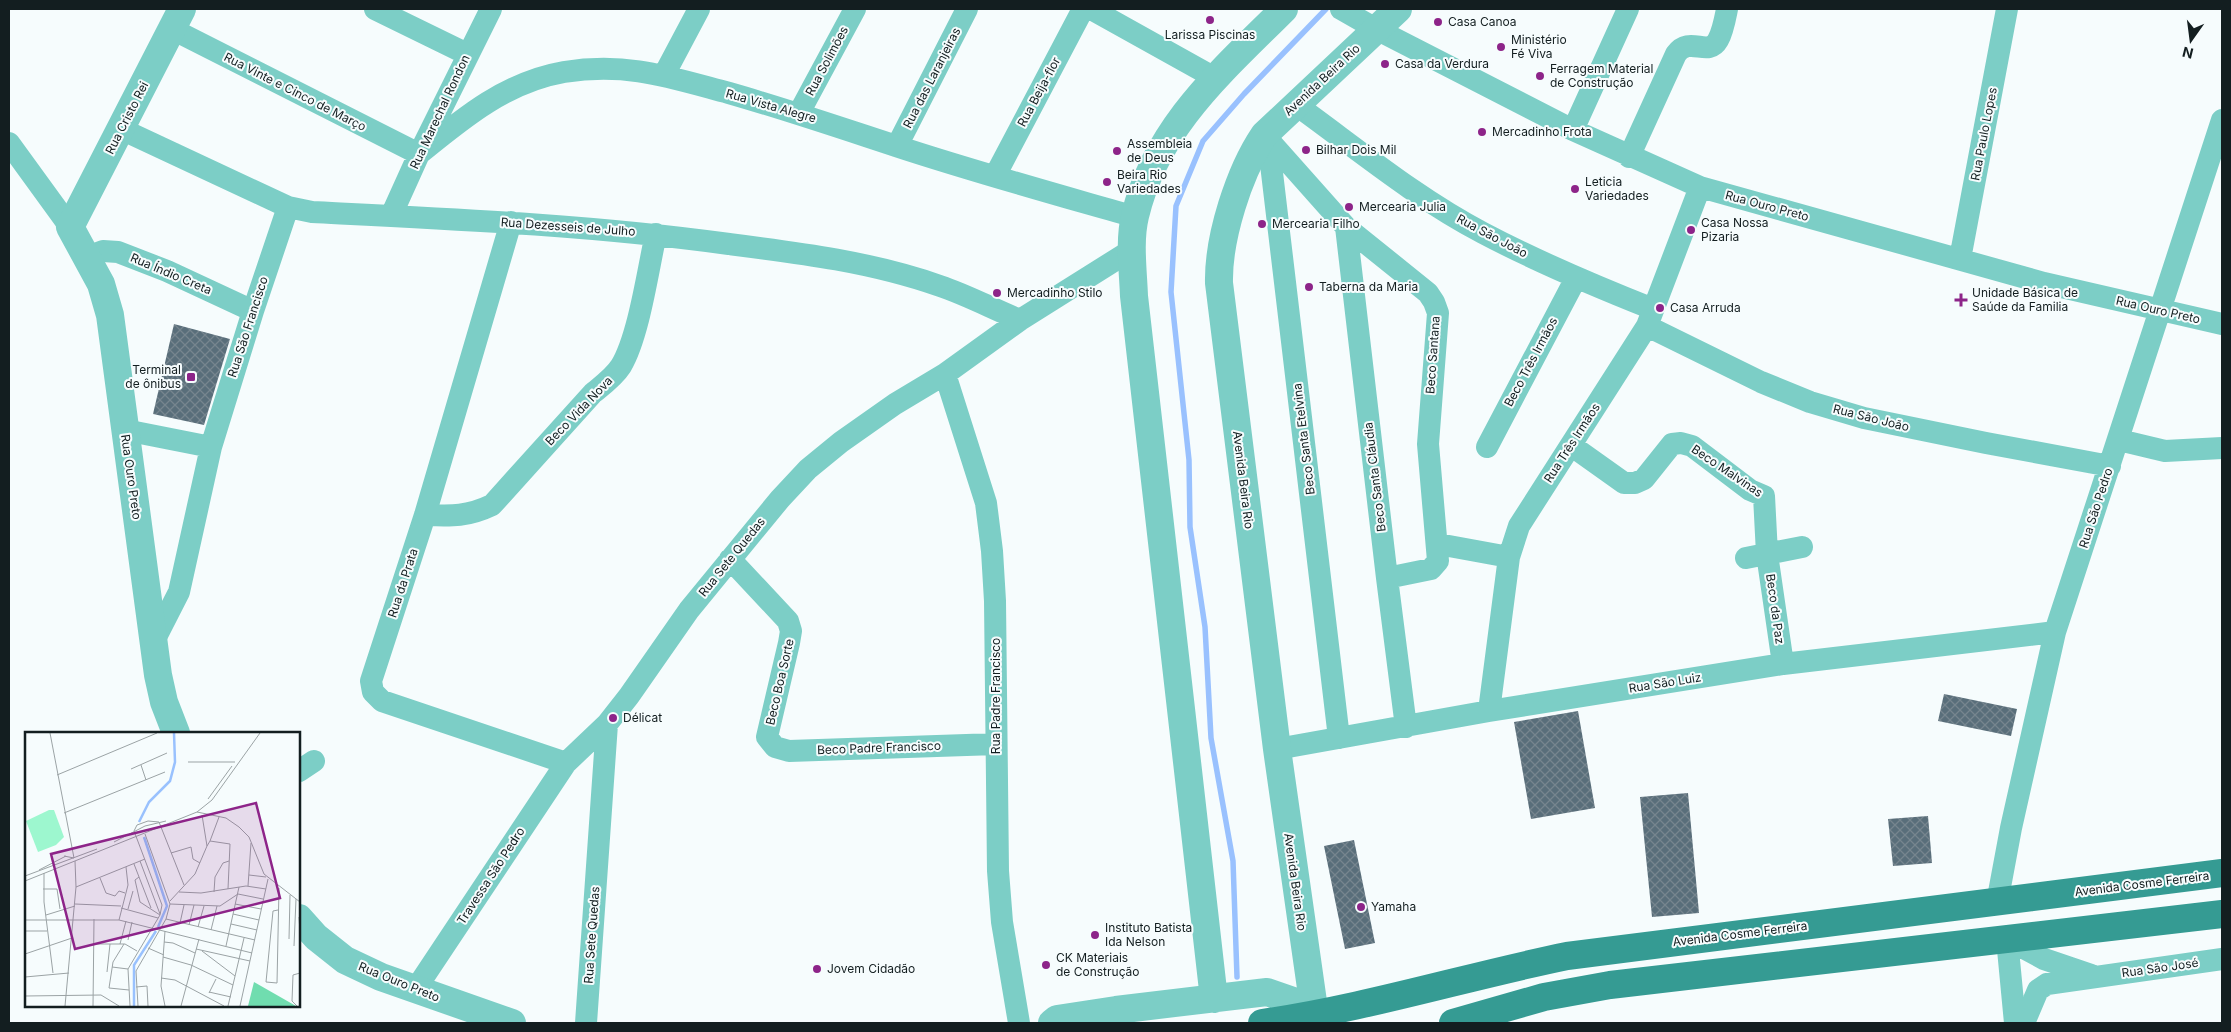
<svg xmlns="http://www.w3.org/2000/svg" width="2231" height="1032" viewBox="0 0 2231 1032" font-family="Inter,sans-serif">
  <defs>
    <pattern id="building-cross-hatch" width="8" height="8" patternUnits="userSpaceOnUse" patternTransform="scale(1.25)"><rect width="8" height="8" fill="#596e7a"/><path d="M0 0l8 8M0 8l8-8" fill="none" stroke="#76858e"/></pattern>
  </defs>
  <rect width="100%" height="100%" fill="#f6fcfd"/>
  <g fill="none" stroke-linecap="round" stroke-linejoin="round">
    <path stroke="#99c1fe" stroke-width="5.5" d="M 1237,977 L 1233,861 L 1211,738 L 1205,627 L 1190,527 L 1189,460 L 1171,292 L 1176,206 L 1203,141 L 1244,94 L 1326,9"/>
  </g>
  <path fill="url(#building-cross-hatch)" d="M 174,324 L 230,339 L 204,425 L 153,414 Z
    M 1944,694 L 2017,709 L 2011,736 L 1938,721 Z
    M 1578,711 L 1595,808 L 1531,819 L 1514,722 Z
    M 1688,793 L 1699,913 L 1652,917 L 1640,797 Z
    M 1928,816 L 1932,863 L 1893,866 L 1888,819 Z
    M 1354,840 L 1375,943 L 1345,949 L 1324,846 Z"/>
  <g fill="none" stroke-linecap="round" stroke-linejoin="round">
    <path stroke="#7ccec6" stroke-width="22" d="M 375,9 L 467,54
      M 1091,9 L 1215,78
      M 1341,9 L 1376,29 L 1573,130 L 1700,187 L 2044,283 L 2222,324
      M 172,29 L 419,154 C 463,118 506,82 564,72 C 627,62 669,77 729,93 C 785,109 841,128 896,146 C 975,172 1055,194 1135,217
      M 664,75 L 699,9
      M 1295,104 C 1356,148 1416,198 1483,233 C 1538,262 1595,286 1653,309
      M 799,113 L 855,9
      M 121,129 L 288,207 L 312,212 C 452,219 591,225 729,244 C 800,253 872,262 940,286 C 967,295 993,309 1020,320
      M 1573,130 L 1628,9
      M 1266,137 L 1346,227 L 1428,293 L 1434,302 L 1438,313 L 1428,444 L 1438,561 L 1431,569 L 1387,578
      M 1268,139 L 1339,738
      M 9,143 L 70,227
      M 897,146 L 967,9
      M 1629,157 L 1676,54 C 1690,35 1708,58 1718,40 C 1723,31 1725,19 1727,9
      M 995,176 L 1083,9
      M 391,216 L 419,154 L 491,9
      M 511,222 L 425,515 L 371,681 L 373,692 L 382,701 L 566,763 L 607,724
      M 1346,227 L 1387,578 L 1406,727
      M 87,257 L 103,251 L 118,252 L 167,271 L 253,311
      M 1960,259 L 2007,9
      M 1647,326 L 1761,382 L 1810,402 L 1864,418 L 1986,443 L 2110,466
      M 945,374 L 986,503 L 992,551 L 995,601 L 998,871 L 1002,922 L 1019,1023
      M 125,430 L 211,447
      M 2119,440 L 2165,451 L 2222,448
      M 1572,446 L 1624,483 L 1635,483 L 1644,479 L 1672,444 L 1681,443 L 1692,446 L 1750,490 L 1764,496 L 1767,554 L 1783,664
      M 1487,447 L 1576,278
      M 425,515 C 451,516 467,517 492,505 L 593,393 C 603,385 614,377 621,366 C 639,336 648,269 656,234
      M 1438,544 L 1509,557
      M 1746,558 L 1802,547
      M 730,559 L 788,621 L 791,631 L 789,643 L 767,737 L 775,747 L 789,751 L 996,744
      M 154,641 L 179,592 L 211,447 L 253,311 L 288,207
      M 1489,711 L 1509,557 L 1519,526 L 1647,326 L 1700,187
      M 1277,749 L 1489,711 L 1783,664 L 2055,632
      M 299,771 L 314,761
      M 1997,903 L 2011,828 L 2055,632 L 2222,120
      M 2007,939 L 2044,959 L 2091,975
      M 2007,939 L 2015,1023
      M 415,990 L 566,763
      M 586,1023 L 607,724 L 629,696 L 689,610 L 780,499 L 808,469 L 841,442 L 895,404 L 945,374 L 1020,320 L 1133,249
      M 2024,1023 L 2038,990 L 2047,984 L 2222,959"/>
    <path stroke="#7ccec6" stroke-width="28" d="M 176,733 L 164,702 L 158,675 L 110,315 L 101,284 L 70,227 L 182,9
      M 299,918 L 316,937 L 345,960 L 381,977 L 512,1023
      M 1214,999 L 1134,296 C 1133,270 1129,241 1135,216 C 1156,127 1222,71 1284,9
      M 1052,1023 L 1057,1019 L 1116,1010 L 1267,992 L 1293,1001 L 1314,1015
      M 1316,1023 L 1277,749 L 1219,283 C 1218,238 1239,172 1264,135 L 1398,9"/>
    <path stroke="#359b93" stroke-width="28" d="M 1262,1023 C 1366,1008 1465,977 1567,956 L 2222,873
      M 1453,1023 L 1544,997 L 1610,985 L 2222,914"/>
  </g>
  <g fill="#8d2489" stroke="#f6fcfd" stroke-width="2">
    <circle cx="1210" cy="20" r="5"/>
    <circle cx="1438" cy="22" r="5"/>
    <circle cx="1501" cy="47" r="5"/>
    <circle cx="1385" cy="64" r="5"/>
    <circle cx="1540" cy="76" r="5"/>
    <circle cx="1482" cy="132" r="5"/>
    <circle cx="1306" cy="150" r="5"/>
    <circle cx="1117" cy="151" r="5"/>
    <circle cx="1107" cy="182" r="5"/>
    <circle cx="1575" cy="189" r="5"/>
    <circle cx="1349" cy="207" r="5"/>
    <circle cx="1262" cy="224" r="5"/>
    <circle cx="1691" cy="230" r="5"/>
    <circle cx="1309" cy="287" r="5"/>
    <circle cx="997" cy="293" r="5"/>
    <path d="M1958.5 292.5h5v5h5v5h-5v5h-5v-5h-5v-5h5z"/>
    <circle cx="1660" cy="308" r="5"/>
    <rect x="186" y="372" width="10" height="10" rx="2.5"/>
    <circle cx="613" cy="718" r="5"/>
    <circle cx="1361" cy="907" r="5"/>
    <circle cx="1095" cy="935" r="5"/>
    <circle cx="1046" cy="965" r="5"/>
    <circle cx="817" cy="969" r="5"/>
  </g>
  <g text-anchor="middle" stroke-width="4" stroke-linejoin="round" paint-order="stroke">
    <g font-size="12" fill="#131e20" stroke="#f6fcfd" text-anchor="start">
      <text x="1448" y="26">Casa Canoa</text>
      <text x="1210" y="39" text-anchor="middle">Larissa Piscinas</text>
      <text x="1511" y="44">Ministério<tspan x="1511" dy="14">Fé Viva</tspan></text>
      <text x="1395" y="68">Casa da Verdura</text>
      <text x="1550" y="73">Ferragem Material<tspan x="1550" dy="14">de Construção</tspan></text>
      <text x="1492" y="136">Mercadinho Frota</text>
      <text x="1127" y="148">Assembleia<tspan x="1127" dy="14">de Deus</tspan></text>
      <text x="1316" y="154">Bilhar Dois Mil</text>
      <text x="1117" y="179">Beira Rio<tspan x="1117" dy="14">Variedades</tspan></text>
      <text x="1585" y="186">Leticia<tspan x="1585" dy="14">Variedades</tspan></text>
      <text x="1359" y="211">Mercearia Julia</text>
      <text x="1701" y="227">Casa Nossa<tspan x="1701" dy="14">Pizaria</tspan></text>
      <text x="1272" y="228">Mercearia Filho</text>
      <text x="1319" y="291">Taberna da Maria</text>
      <text x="1007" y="297">Mercadinho Stilo</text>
      <text x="1972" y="297">Unidade Básica de<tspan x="1972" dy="14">Saúde da Familia</tspan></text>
      <text x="1670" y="312">Casa Arruda</text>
      <text x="181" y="374" text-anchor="end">Terminal<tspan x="181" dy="14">de ônibus</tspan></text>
      <text x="623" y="722">Délicat</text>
      <text x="1371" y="911">Yamaha</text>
      <text x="1105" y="932">Instituto Batista<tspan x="1105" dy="14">Ida Nelson</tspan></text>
      <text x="1056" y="962">CK Materiais<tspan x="1056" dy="14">de Construção</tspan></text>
      <text x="827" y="973">Jovem Cidadão</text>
    </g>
    <g font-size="12" fill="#131e20" stroke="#f6fcfd">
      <text transform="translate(827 61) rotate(-62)" y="4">Rua Solimões</text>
      <text transform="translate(932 78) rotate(-63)" y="4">Rua das Laranjeiras</text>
      <text transform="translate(1322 80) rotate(-43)" y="4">Avenida Beira Rio</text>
      <text transform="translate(295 92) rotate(27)" y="4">Rua Vinte e Cinco de Março</text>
      <text transform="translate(1039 92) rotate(-62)" y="4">Rua Beija-flor</text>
      <text transform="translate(771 106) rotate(16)" y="4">Rua Vista Alegre</text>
      <text transform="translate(440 112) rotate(-65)" y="4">Rua Marechal Rondon</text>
      <text transform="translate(127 118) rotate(-63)" y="4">Rua Cristo Rei</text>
      <text transform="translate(1984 134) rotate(-79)" y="4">Rua Paulo Lopes</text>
      <text transform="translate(1767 206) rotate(15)" y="4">Rua Ouro Preto</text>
      <text transform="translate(568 227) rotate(4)" y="4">Rua Dezesseis de Julho</text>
      <text transform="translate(1492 236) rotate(28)" y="4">Rua São João</text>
      <text transform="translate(171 274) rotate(23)" y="4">Rua Índio Creta</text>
      <text transform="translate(2158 310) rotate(13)" y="4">Rua Ouro Preto</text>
      <text transform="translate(248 327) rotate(-72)" y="4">Rua São Francisco</text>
      <text transform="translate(1433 355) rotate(-86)" y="4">Beco Santana</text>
      <text transform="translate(1531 362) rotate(-62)" y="4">Beco Três Irmãos</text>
      <text transform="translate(579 411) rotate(-46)" y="4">Beco Vida Nova</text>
      <text transform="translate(1871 418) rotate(14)" y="4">Rua São João</text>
      <text transform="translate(1304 439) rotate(-97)" y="4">Beco Santa Etelvina</text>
      <text transform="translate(1572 443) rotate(-57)" y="4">Rua Três Irmãos</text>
      <text transform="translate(1727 471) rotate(34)" y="4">Beco Malvinas</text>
      <text transform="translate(131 477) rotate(82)" y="4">Rua Ouro Preto</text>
      <text transform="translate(1375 477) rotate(-97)" y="4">Beco Santa Cláudia</text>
      <text transform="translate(1243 480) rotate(83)" y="4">Avenida Beira Rio</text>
      <text transform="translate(2096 508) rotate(-72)" y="4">Rua São Pedro</text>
      <text transform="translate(732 557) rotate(-51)" y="4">Rua Sete Quedas</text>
      <text transform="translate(403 583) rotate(-72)" y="4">Rua da Prata</text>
      <text transform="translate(1775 609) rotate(82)" y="4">Beco da Paz</text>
      <text transform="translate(780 682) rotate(-77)" y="4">Beco Boa Sorte</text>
      <text transform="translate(1665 683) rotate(-9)" y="4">Rua São Luiz</text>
      <text transform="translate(996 696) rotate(-90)" y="4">Rua Padre Francisco</text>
      <text transform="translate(879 748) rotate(-2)" y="4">Beco Padre Francisco</text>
      <text transform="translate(491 876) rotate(-57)" y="4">Travessa São Pedro</text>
      <text transform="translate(1295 882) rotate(82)" y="4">Avenida Beira Rio</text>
      <text transform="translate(2142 884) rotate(-7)" y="4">Avenida Cosme Ferreira</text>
      <text transform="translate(1740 934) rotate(-7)" y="4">Avenida Cosme Ferreira</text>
      <text transform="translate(592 935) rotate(-86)" y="4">Rua Sete Quedas</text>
      <text transform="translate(2160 968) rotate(-8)" y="4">Rua São José</text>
      <text transform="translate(399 982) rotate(22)" y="4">Rua Ouro Preto</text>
    </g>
  </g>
  <g transform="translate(25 732)">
    <rect width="275" height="275" fill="#f6fcfd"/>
    <path d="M 24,78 L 29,78 L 39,105 L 31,113 L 13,120 L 1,89 Z" fill="#9df7cf"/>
    <path d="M 229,250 L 271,274 L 223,274 Z" fill="#70ddaf"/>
    <path fill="none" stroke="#99c1fe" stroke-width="2.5" d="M 114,90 L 124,70 L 145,49 L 150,30 L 149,1M 119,105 L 142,174 L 133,195M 109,274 L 109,233 L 131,199"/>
    <path fill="none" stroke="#9ba3a5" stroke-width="1" d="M 25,1 L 49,126 L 39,124M 163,30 L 210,30M 116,33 L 121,48M 106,37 L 142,21M 32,43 L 132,1M 183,67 L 207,34M 172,80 L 201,86 L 214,95 L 224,105 L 239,142 L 275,170M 39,81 L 140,40M 185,109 L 194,85M 89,110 L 120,94 L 141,89M 182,114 L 185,109 L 205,112 L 203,157M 146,121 L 166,115 L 168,127 L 175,131M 115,129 L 135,182M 109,132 L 126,176M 14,138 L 41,124M 19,141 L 19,170 L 28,241M 224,143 L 241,145M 0,144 L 72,117M 114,145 L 110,148 L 115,170 L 135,183M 75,146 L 81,161 L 90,164 L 94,159 L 100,161M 0,149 L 172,80 L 187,68 L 235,1M 223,154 L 226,111M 51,155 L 120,127M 18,157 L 32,157 L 35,177M 154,160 L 176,161 L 221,154 L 241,157M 189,160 L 190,145 L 198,131 L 204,129M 145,169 L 170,142 L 182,114 L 177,83M 50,172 L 96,174M 145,172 L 195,174 L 213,162 L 238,167M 210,172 L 236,177M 96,176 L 133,186M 103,177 L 108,159M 253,178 L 248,179 L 241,250 L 252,251 L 254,156M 208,182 L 234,188M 21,183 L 50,174M 274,185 L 275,200M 141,187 L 230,208M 0,188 L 94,188 L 227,221M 94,188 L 103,153 L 101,135M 155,191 L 159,173M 206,192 L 232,198M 164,193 L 169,173M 173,195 L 179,174M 186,198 L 192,174M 0,199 L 22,199M 140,199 L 136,254 L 140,274M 264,207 L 265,163M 103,208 L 107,190M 139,210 L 148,211 L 170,221M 70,212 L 100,212 L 112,219M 95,212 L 101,189M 99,212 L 88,230 L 84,256 L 104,258M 201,214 L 214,155M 269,214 L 271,167M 123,216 L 139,223M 171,217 L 225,229M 177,219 L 210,244M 0,222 L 47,206M 138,225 L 166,233 L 208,253M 87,235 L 103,237M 82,240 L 85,212M 0,245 L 44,241M 136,246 L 150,248 L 199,274M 111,255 L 122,254 L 123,274M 184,260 L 206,265M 184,261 L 191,247M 0,264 L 76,263 L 94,274M 40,274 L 51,155 L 50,129M 68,274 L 69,187M 105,274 L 103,237 L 135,183 L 137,173 L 109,99 L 112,93 L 123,89 L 134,90 L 159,153M 113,274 L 111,239 L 141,187 L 145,172 L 120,102M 156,274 L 174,207M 203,274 L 219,206M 215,274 L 243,147M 272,274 L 267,269 L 268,243 L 275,241"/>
    <path fill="#8d2489" fill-opacity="0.15" stroke="#8d2489" stroke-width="2.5" d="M 231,71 L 255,166 L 50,217 L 26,122 Z"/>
    <rect width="275" height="275" fill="none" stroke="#131e20" stroke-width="2.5"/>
  </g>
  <rect width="2231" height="1032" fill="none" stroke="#131e20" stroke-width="20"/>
  <g transform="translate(2191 40) rotate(194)" stroke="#f6fcfd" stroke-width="4" paint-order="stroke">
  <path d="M0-4L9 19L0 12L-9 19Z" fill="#131e20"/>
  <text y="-8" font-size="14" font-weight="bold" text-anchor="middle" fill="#131e20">N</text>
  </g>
</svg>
